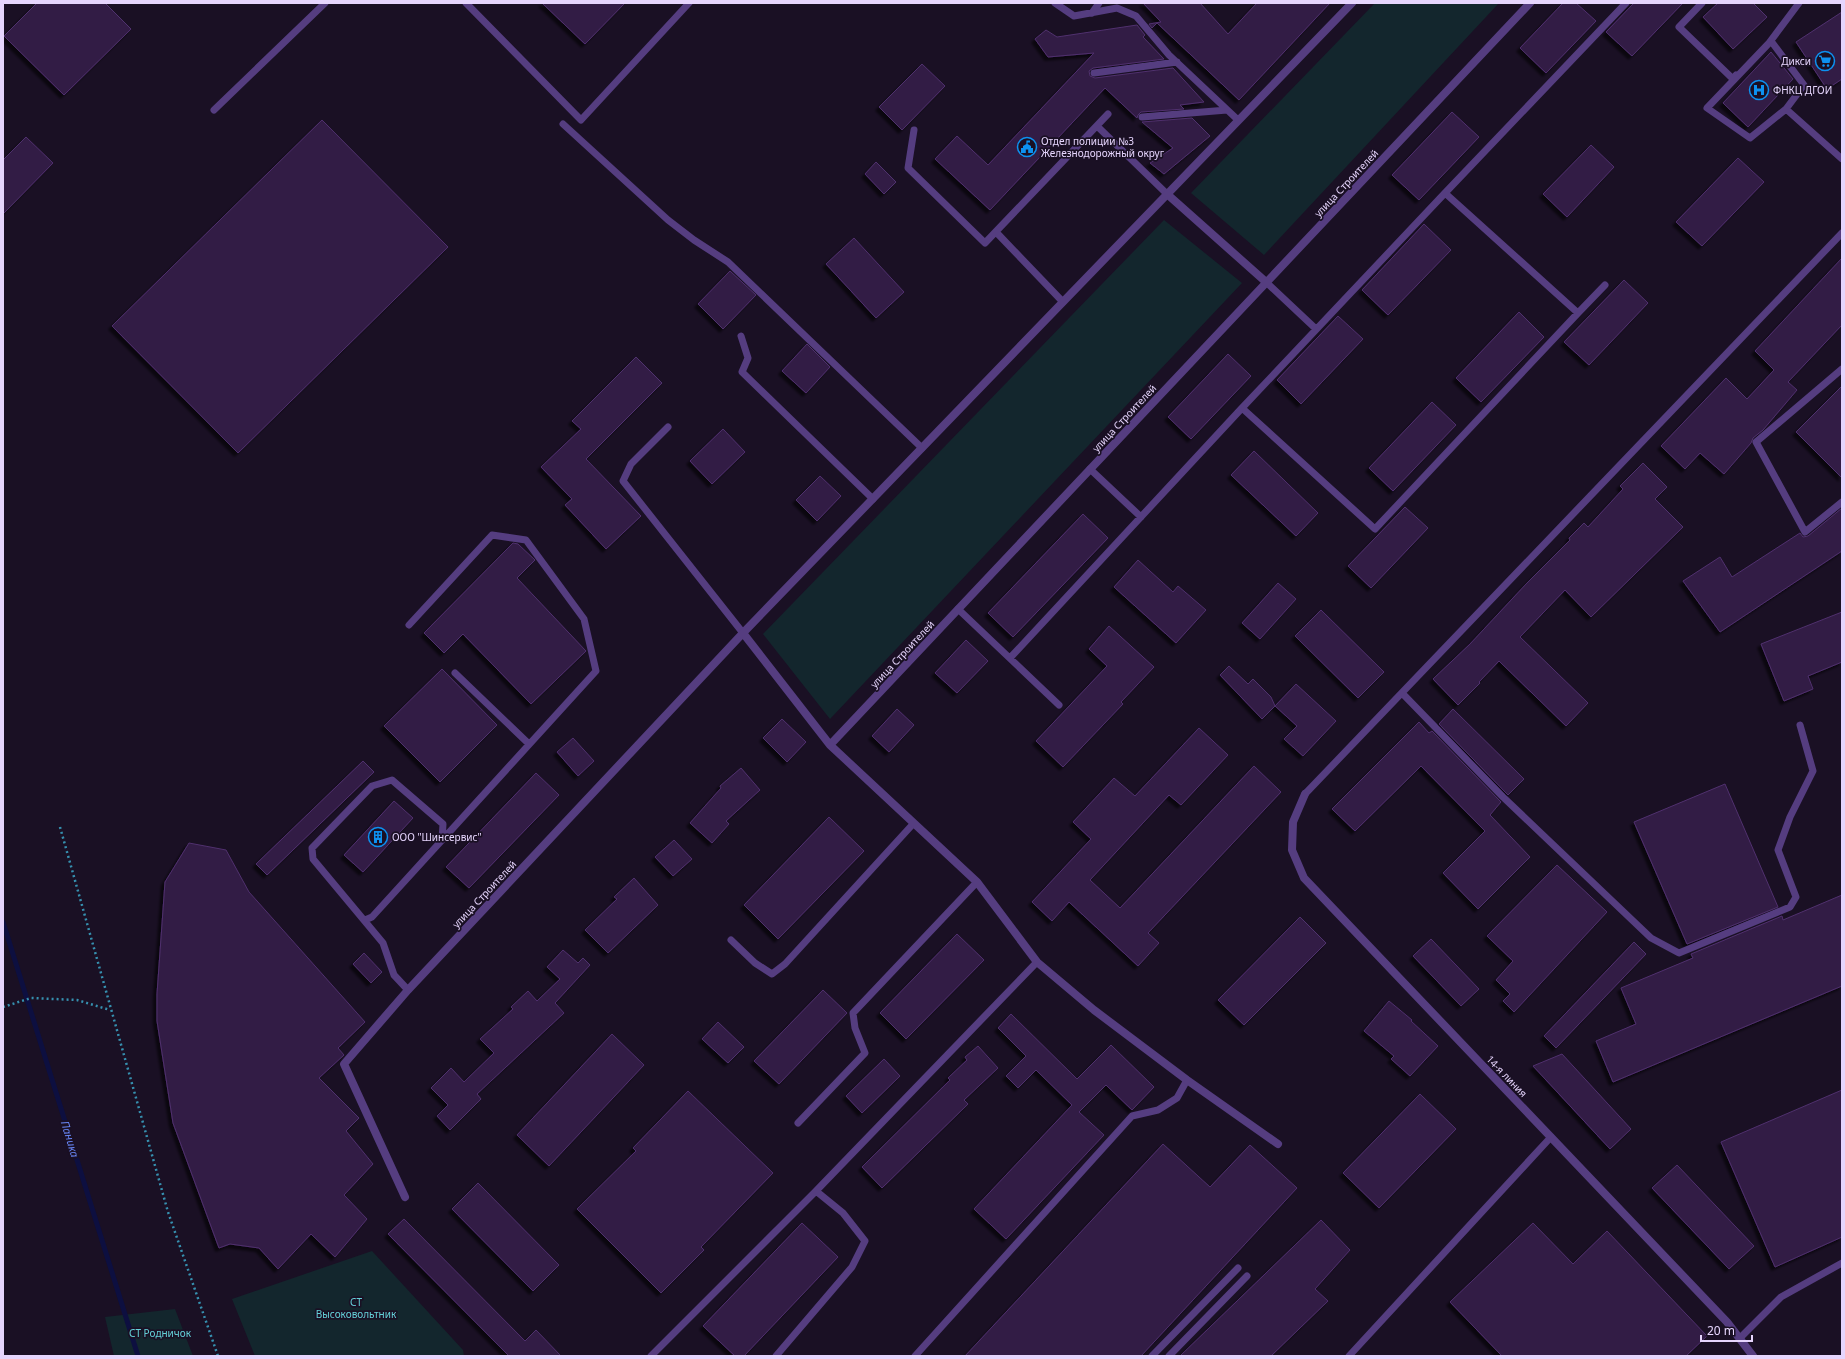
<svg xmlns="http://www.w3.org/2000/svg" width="1845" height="1359" viewBox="0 0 1845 1359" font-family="'Noto Sans',sans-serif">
  <defs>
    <filter id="shadow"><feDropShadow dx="-3.5" dy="3.5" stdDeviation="1" flood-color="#0009"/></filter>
  </defs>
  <rect width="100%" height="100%" fill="#1a1024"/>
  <path fill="#13262d" d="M 1375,3 L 1499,3 L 1264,255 L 1191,193 Z
    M 1164,220 L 1242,283 L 830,719 L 763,634 Z
    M 372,1251 L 463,1350 L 464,1356 L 255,1356 L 232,1299 Z
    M 175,1309 L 193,1356 L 114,1356 L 105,1317 Z"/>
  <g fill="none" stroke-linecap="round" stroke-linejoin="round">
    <path stroke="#0d0f40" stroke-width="5" d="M 3,922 L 138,1356"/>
  </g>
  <path fill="#311d44" stroke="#50306e" filter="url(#shadow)" d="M 37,3 L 105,3 L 131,29 L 64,95 L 4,36 Z
    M 542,3 L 625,3 L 585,44 Z
    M 1143,3 L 1200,3 L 1228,34 L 1257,3 L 1330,3 L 1239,100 L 1157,23 L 1152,28 L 1149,24 L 1161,22 Z
    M 1563,3 L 1576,3 L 1596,21 L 1546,73 L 1520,48 Z
    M 1634,3 L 1683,3 L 1632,56 L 1606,32 Z
    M 1718,3 L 1753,3 L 1767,17 L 1733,49 L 1703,17 Z
    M 1842,12 L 1842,79 L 1827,89 L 1796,42 Z
    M 1137,25 L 1145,35 L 1143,37 L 1164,59 L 1093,68 L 1089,71 L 1090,76 L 1095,78 L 1173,68 L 1204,102 L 1180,105 L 1184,109 L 1141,112 L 1138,115 L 1137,118 L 1105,88 L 990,210 L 935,159 L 957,136 L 988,165 L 1094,53 L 1048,57 L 1035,39 L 1046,30 L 1057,37 Z
    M 1771,52 L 1793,79 L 1748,127 L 1723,103 Z
    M 922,64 L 945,86 L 902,130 L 879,107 Z
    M 1452,112 L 1479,137 L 1419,200 L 1392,175 Z
    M 1192,118 L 1210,136 L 1164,174 L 1150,163 L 1173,148 L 1142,122 Z
    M 322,120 L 448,247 L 238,453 L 112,326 Z
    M 26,137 L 53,163 L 3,214 L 3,160 Z
    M 1591,145 L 1614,167 L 1567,217 L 1543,194 Z
    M 1738,158 L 1764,182 L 1702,246 L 1676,222 Z
    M 876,162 L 896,182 L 884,194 L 865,174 Z
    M 1424,224 L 1451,250 L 1388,315 L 1362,290 Z
    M 854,238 L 904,292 L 876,318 L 826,264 Z
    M 1842,258 L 1842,325 L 1788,382 L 1797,390 L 1763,430 L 1753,438 L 1751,443 L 1724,474 L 1700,453 L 1685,469 L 1661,446 L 1726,378 L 1747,399 L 1774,370 L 1755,351 Z
    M 730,271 L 756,295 L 723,329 L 698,304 Z
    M 1624,280 L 1648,303 L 1589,365 L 1564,342 Z
    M 1519,312 L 1544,337 L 1481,402 L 1456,378 Z
    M 1338,316 L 1363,339 L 1301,404 L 1277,380 Z
    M 807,344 L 830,367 L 806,393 L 782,371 Z
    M 1228,354 L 1251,376 L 1191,439 L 1168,417 Z
    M 636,357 L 662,383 L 586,459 L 641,516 L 606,549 L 565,505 L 572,499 L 541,467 L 581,429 L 572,421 Z
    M 1842,386 L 1842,478 L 1796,432 Z
    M 1432,402 L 1456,425 L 1393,491 L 1369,468 Z
    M 723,429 L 745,452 L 712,484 L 690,461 Z
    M 1254,451 L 1318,513 L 1296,536 L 1231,475 Z
    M 1643,463 L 1667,487 L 1655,499 L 1683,527 L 1591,617 L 1565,590 L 1520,637 L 1588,703 L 1566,726 L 1499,661 L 1479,682 L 1480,683 L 1458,705 L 1433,679 L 1470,644 L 1527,583 L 1570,540 L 1569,538 L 1584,523 L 1588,527 L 1623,489 L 1620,486 Z
    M 820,476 L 841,496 L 817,521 L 796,500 Z
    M 1405,507 L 1428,528 L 1371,588 L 1348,566 Z
    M 1842,508 L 1842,551 L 1720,632 L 1683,581 L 1720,557 L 1732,577 L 1800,533 L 1803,537 L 1808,536 Z
    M 1083,514 L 1108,538 L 1013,637 L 988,613 Z
    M 513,543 L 518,544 L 535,560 L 517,578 L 586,651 L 531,704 L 463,634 L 444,653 L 424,633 Z
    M 1138,560 L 1173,592 L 1178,586 L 1206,610 L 1176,643 L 1114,587 Z
    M 1278,583 L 1296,599 L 1260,639 L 1242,623 Z
    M 1321,610 L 1384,672 L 1358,698 L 1295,636 Z
    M 1842,612 L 1842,662 L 1808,676 L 1813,689 L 1784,701 L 1761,644 Z
    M 1109,626 L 1154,667 L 1121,702 L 1123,704 L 1063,767 L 1036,741 L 1107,666 L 1089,649 Z
    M 966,640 L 988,661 L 957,693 L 935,673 Z
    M 1229,666 L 1248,684 L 1253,679 L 1271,697 L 1275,706 L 1262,719 L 1220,675 Z
    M 442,669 L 497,725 L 440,782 L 384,726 Z
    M 1296,684 L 1336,721 L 1303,756 L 1284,739 L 1297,726 L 1275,706 Z
    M 897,709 L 914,725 L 889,752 L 872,736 Z
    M 1453,709 L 1524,779 L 1508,795 L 1439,724 Z
    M 782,719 L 806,742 L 787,762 L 763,738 Z
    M 1419,722 L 1429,733 L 1432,731 L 1501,802 L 1490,815 L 1530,857 L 1478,909 L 1443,873 L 1485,831 L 1421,766 L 1355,831 L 1332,809 Z
    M 1199,728 L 1228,755 L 1181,805 L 1169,795 L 1090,880 L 1120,908 L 1254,766 L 1281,792 L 1148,933 L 1159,943 L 1138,966 L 1069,902 L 1052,921 L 1032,902 L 1091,839 L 1073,822 L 1114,778 L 1135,796 Z
    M 573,738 L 594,761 L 578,776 L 557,752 Z
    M 363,761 L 374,772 L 267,875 L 256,864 Z
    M 741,768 L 760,790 L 726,821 L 729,824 L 712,843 L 690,823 L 721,788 L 720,786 Z
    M 536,773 L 559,795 L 469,888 L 446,867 Z
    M 1725,784 L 1778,907 L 1687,944 L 1634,822 Z
    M 394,801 L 413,818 L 363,872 L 344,855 Z
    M 829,817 L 864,851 L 778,939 L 744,905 Z
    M 674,840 L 692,859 L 673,876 L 655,857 Z
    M 189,843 L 226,850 L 249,892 L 365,1022 L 338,1048 L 344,1055 L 319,1078 L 359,1118 L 346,1131 L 373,1164 L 344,1195 L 367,1219 L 335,1257 L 311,1234 L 278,1269 L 259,1248 L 230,1244 L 219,1248 L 173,1123 L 157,1021 L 157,994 L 165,882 Z
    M 1557,865 L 1607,912 L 1514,1012 L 1503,1001 L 1510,994 L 1496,980 L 1513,961 L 1487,936 Z
    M 634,878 L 658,905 L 608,953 L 585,930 L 617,899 L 614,897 Z
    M 1842,895 L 1842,986 L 1613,1082 L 1596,1041 L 1636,1024 L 1621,988 L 1693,958 L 1691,954 L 1782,916 L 1783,920 Z
    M 1300,917 L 1326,943 L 1244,1025 L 1218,1000 Z
    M 957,934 L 984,960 L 906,1039 L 880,1013 Z
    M 1431,939 L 1479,989 L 1461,1006 L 1413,956 Z
    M 1634,942 L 1646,954 L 1556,1048 L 1544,1036 Z
    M 563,950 L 578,963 L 583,958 L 590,965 L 555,1003 L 564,1013 L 477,1094 L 481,1099 L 450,1130 L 437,1116 L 448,1105 L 431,1088 L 451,1068 L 464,1082 L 494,1053 L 480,1039 L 513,1009 L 511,1007 L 528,991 L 537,1001 L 560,979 L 547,967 Z
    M 364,953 L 382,972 L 371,983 L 353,964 Z
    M 823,990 L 847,1013 L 779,1084 L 754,1061 Z
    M 1389,1001 L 1412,1020 L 1411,1021 L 1438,1046 L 1410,1076 L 1391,1059 L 1394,1056 L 1364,1031 Z
    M 1011,1014 L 1077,1079 L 1111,1045 L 1154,1087 L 1132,1110 L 1106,1085 L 1079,1112 L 1104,1135 L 1006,1239 L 974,1209 L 1072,1105 L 1036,1070 L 1018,1088 L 1006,1076 L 1026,1056 L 998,1028 Z
    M 718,1022 L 744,1047 L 728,1063 L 702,1039 Z
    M 612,1034 L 644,1065 L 549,1166 L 517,1135 Z
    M 978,1046 L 998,1068 L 964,1100 L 968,1104 L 882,1188 L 862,1167 L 950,1080 L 948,1078 L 967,1060 L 965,1057 Z
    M 1562,1054 L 1631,1129 L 1610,1149 L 1533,1066 Z
    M 884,1059 L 900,1076 L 862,1113 L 846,1096 Z
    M 1842,1090 L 1842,1237 L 1775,1267 L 1721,1142 Z
    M 688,1091 L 773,1173 L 701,1247 L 704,1250 L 661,1293 L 577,1209 L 636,1151 L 633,1148 Z
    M 1420,1094 L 1456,1129 L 1379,1208 L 1343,1173 Z
    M 1163,1144 L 1210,1187 L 1250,1145 L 1297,1188 L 1141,1356 L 965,1356 Z
    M 1677,1165 L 1754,1246 L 1729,1269 L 1652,1188 Z
    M 478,1183 L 559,1265 L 533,1291 L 452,1209 Z
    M 404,1219 L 525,1341 L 536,1330 L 561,1356 L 509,1356 L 388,1234 Z
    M 1321,1220 L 1350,1250 L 1315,1289 L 1328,1301 L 1271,1356 L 1180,1356 Z
    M 802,1223 L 838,1257 L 744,1356 L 735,1356 L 703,1326 Z
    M 1533,1223 L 1573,1264 L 1607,1231 L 1707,1336 L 1686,1356 L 1502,1356 L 1450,1302 Z"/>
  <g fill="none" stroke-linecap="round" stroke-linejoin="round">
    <path stroke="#3690af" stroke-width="2.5" stroke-dasharray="2 3" stroke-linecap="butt" d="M 60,827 L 168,1212 L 218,1356
      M 3,1007 L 31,998 L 77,1000 L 110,1010"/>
    <path stroke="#553d80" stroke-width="7" d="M 466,3 L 581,120 L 689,3
      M 1055,3 L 1074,16 L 1117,8 L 1136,16 L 1169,55 L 1238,120
      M 1702,3 L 1679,27 L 1733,79 L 1736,75
      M 1092,13 L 1099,3
      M 1771,41 L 1804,85 L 1786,109 L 1750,138 L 1707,108 Z
      M 1769,43 L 1799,3
      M 1094,73 L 1177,62
      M 1786,109 L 1842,159
      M 214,110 L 325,3
      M 1142,117 L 1227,110
      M 563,124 L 668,220 L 694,240 L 728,262 L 922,448
      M 1097,126 L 1167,194
      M 914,130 L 908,168 L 985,243 L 1108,114
      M 1445,193 L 1578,313 L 1375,529 L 1242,408 Z
      M 1445,193 L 1626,3
      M 996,232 L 1063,302
      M 1266,282 L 1316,329
      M 1578,313 L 1605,285
      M 741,336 L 748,358 L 742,372 L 873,499
      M 1842,369 L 1756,442 L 1805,532 L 1842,502
      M 668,427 L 631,464 L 623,481 L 743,633
      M 1090,469 L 1141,517
      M 958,609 L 1059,705
      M 1010,658 L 1242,408
      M 455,673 L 529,744
      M 1402,693 L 1503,797 L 1651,938 L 1679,953 L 1790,907 L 1796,897 L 1778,850 L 1790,817 L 1813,771 L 1800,725
      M 1305,794 L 1842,233
      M 365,920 L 372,917 L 596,671 L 584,619 L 526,540 L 492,535 L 409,625
      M 731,940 L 755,963 L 772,974 L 785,964 L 913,824
      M 408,990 L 394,975 L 383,943 L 313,859 L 312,848 L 372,786 L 392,780 L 443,824 L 442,840
      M 798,1123 L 865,1053 L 855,1028 L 853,1013 L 977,882
      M 1740,1338 L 1781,1297 L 1842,1263
      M 651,1356 L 816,1191
      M 776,1356 L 852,1267 L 865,1241 L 843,1213 L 816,1191 L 1037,962
      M 915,1356 L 1132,1116 L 1158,1110 L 1177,1098 L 1187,1080
      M 1152,1356 L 1238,1268
      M 1169,1356 L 1247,1276
      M 1349,1356 L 1551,1137"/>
    <path stroke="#553d80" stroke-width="8" d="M 1167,194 L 1266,282
      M 743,633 L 830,745 L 1530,3
      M 830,745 L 977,882 L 1037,962 L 1094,1010 L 1187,1080 L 1278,1144
      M 1305,794 L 1293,822 L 1292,850 L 1304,878 L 1727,1322 L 1753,1356
      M 405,1197 L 344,1064 L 408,990 L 743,633 L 1352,3"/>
  </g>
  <defs>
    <g id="supermarket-ring" transform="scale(1)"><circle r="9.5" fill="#1a1024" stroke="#0d91f0" stroke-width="1.5"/><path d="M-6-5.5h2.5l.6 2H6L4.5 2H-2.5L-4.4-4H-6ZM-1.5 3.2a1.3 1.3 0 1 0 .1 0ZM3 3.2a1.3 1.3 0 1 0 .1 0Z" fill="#0d91f0"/></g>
    <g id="hospital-ring" transform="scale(1)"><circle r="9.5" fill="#1a1024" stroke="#0d91f0" stroke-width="1.5"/><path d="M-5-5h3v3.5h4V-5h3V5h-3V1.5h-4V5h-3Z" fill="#0d91f0"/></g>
    <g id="civic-ring" transform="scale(1)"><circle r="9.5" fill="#1a1024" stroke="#0d91f0" stroke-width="1.5"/><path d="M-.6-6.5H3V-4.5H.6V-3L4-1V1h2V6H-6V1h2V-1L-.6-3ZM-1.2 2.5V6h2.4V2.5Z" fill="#0d91f0"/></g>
    <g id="building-ring" transform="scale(1)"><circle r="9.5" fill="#1a1024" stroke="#0d91f0" stroke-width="1.5"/><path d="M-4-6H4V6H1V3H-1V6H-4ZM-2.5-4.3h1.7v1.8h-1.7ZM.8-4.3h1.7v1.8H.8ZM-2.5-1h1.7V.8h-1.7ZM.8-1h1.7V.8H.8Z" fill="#0d91f0"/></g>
  </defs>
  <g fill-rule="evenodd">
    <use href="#supermarket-ring" x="1825" y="61"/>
    <use href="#hospital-ring" x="1759" y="90"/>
    <use href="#civic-ring" x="1027" y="147"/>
    <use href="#building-ring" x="378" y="837"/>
  </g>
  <g text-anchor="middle" stroke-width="3.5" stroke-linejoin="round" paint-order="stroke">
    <g font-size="10" fill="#e6d5fd" stroke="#1a1024" text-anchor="start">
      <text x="1811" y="65" text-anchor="end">Дикси</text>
      <text x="1773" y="94">ФНКЦ ДГОИ</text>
      <text x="1041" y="145">Отдел полиции №3<tspan x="1041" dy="12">Железнодорожный округ</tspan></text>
      <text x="392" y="841">ООО "Шинсервис"</text>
    </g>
    <g font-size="10" fill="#e6d5fd" stroke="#1a1024">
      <text transform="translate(1346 183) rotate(-47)" y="4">улица Строителей</text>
      <text transform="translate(1124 418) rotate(-47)" y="4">улица Строителей</text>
      <text transform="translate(902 654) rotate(-47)" y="4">улица Строителей</text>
      <text transform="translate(484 894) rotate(-47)" y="4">улица Строителей</text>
      <text transform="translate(1507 1076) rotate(46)" y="4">14-я линия</text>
    </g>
    <g font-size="10" fill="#64d1d9" stroke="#1a1024">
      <text x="356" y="1306">СТ<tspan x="356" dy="12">Высоковольтник</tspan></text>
      <text x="160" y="1337">СТ Родничок</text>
    </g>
    <g font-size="11" font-style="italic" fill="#6987f7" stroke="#1a1024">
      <text transform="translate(70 1139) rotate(73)" y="4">Паника</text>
    </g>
  </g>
  <rect width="1845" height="1359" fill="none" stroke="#e6d5fd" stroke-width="8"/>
  <path d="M1701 1335v6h51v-6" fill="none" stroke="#e6d5fd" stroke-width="2"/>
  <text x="1707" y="1335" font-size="12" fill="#e6d5fd" stroke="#1a1024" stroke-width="3" paint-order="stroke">20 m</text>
</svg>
